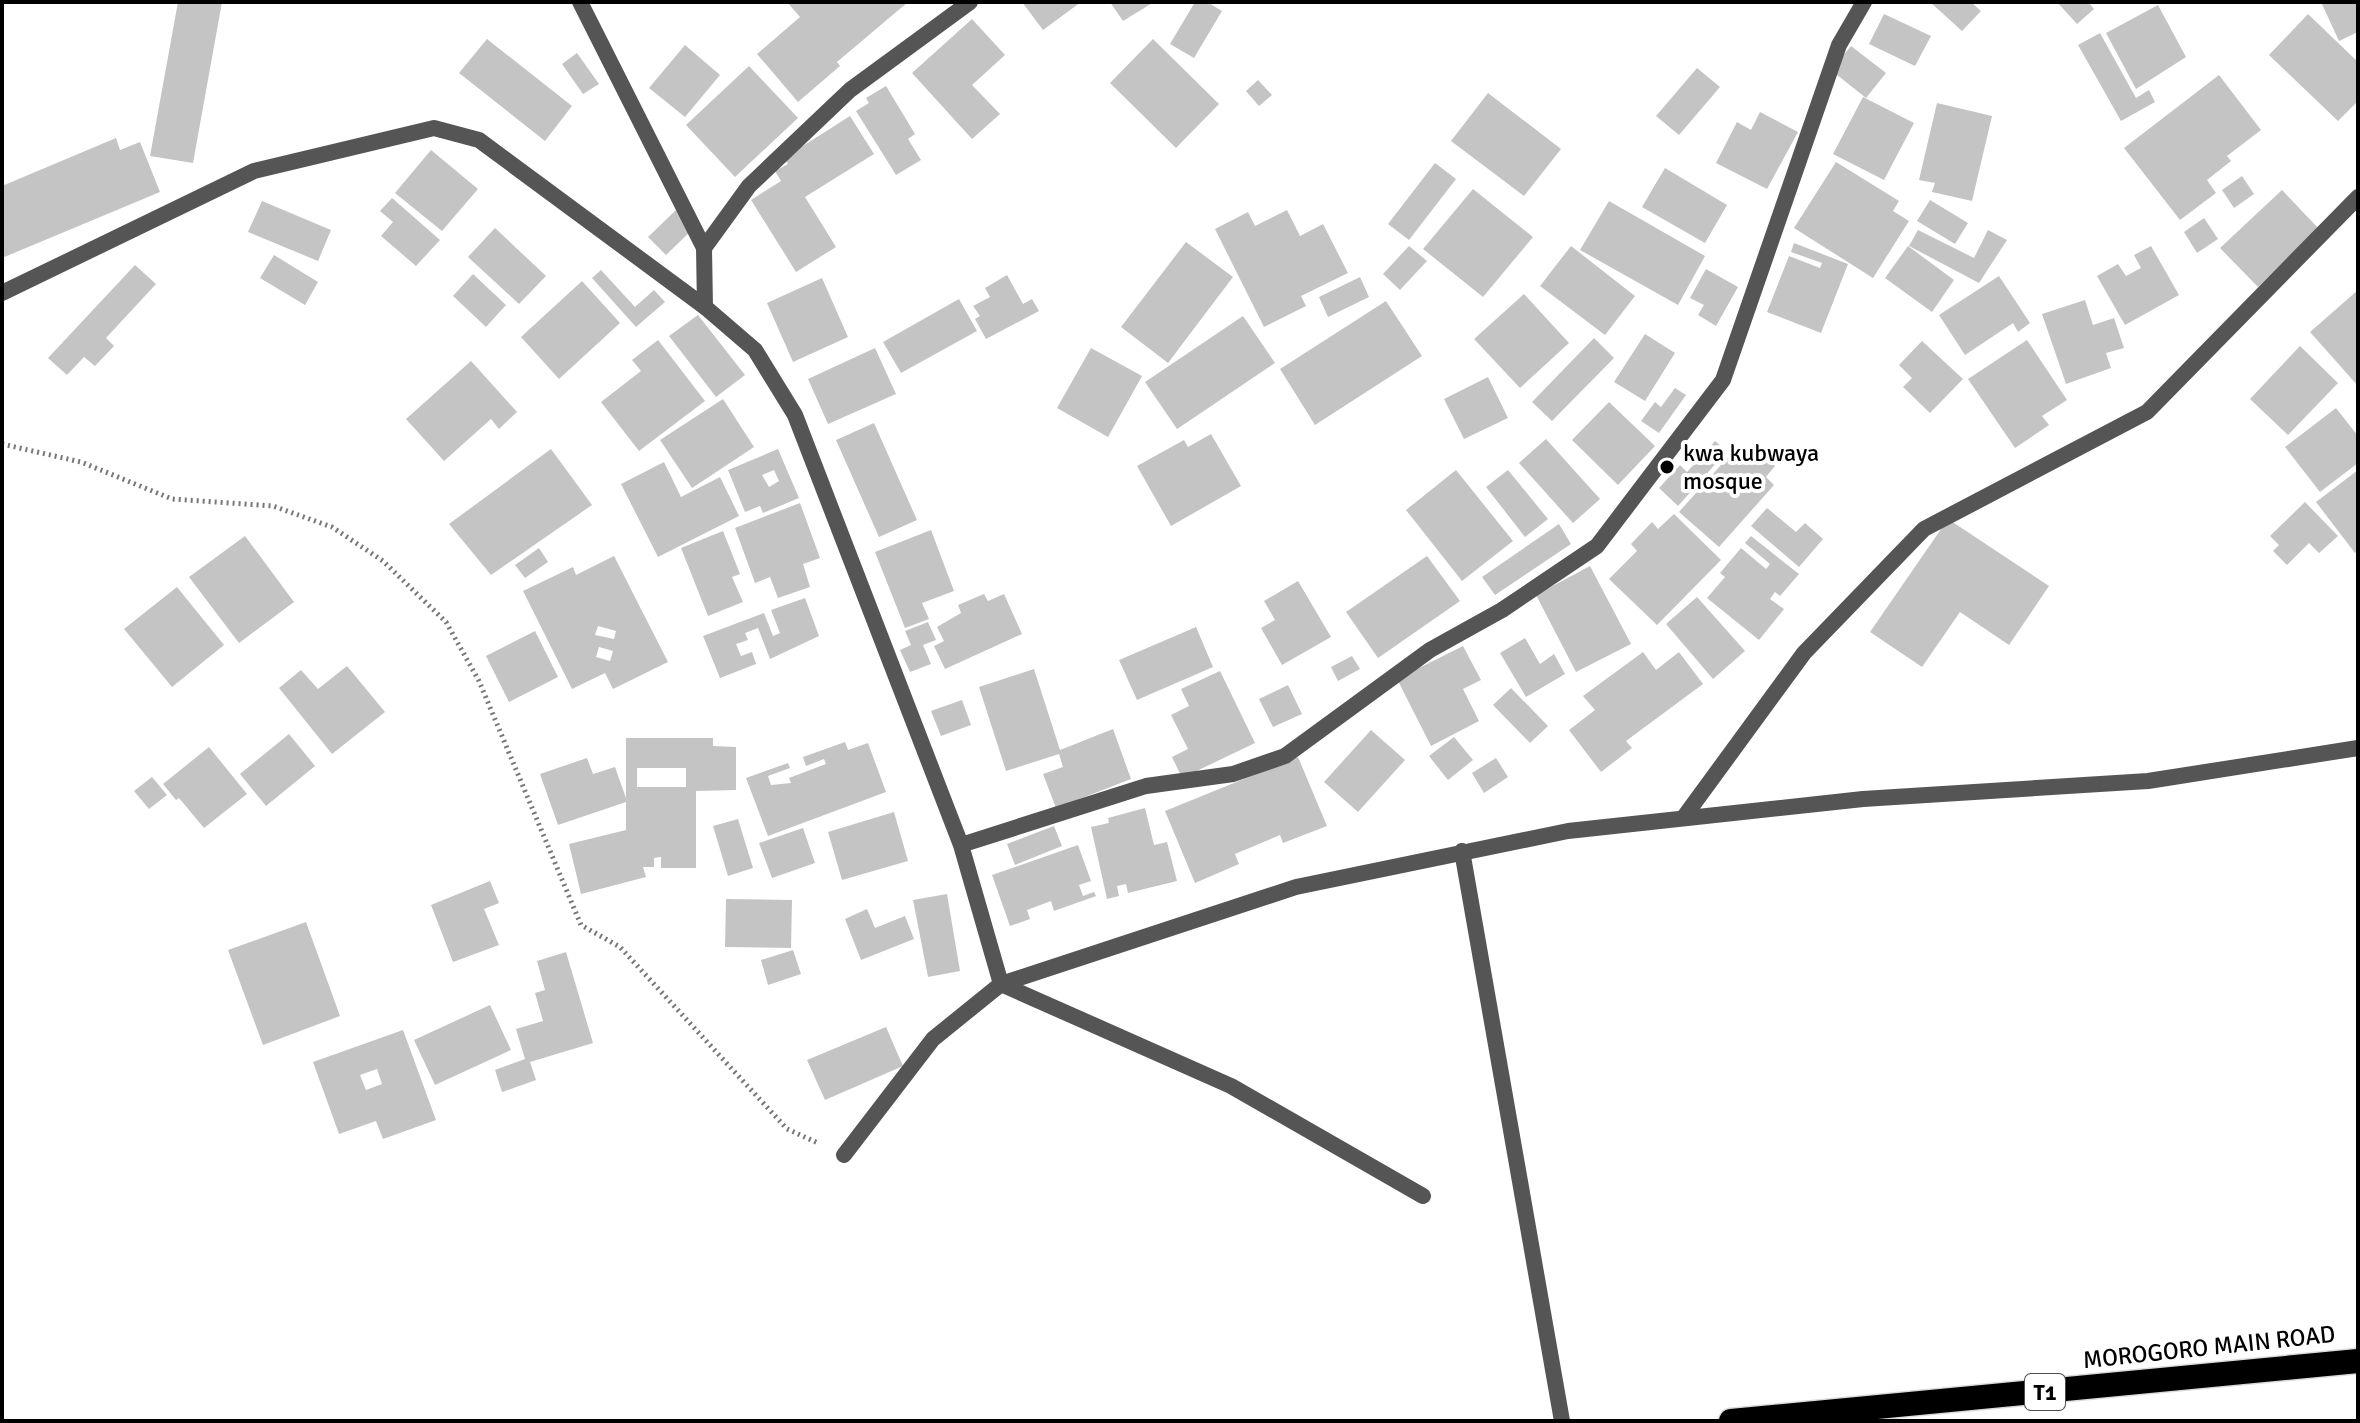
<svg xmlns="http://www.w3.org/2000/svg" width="2360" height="1423" viewBox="0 0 2360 1423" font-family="Signika,sans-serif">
  <rect width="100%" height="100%" fill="#fff"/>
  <path fill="#c4c4c4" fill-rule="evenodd" d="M 178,2 L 222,2 L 193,163 L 150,156 Z
    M 787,2 L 828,3 L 908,2 L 837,62 L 840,66 L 798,102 L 757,54 L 800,17 Z
    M 1022,2 L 1081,2 L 1043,30 Z
    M 1110,2 L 1154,2 L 1123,21 Z
    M 1195,2 L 1207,2 L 1222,11 L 1194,58 L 1170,44 Z
    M 1930,2 L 1971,2 L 1981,11 L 1962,31 Z
    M 2057,2 L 2088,2 L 2094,9 L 2077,24 Z
    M 2321,2 L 2358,2 L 2358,32 L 2339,41 Z
    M 2158,5 L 2186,57 L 2136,89 L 2106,33 Z
    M 1884,14 L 1931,36 L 1915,66 L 1869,44 Z
    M 2308,14 L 2358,62 L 2358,101 L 2338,121 L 2269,55 Z
    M 972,19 L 1005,55 L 972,85 L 1000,114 L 972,139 L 912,73 Z
    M 2100,33 L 2136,98 L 2149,90 L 2155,102 L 2121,121 L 2078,45 Z
    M 487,39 L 572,106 L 545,141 L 459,73 Z
    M 1153,39 L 1219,104 L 1176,148 L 1110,83 Z
    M 685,45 L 720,75 L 685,117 L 649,88 Z
    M 1851,46 L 1886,73 L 1866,98 L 1831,70 Z
    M 577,53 L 599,84 L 583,94 L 562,64 Z
    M 749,66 L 798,118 L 735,177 L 686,125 Z
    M 1697,68 L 1720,87 L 1679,135 L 1656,116 Z
    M 2219,75 L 2261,130 L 2227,156 L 2231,161 L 2207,180 L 2216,193 L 2180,220 L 2124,148 Z
    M 1258,80 L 1272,95 L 1259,106 L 1246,91 Z
    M 886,86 L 915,134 L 908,139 L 921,160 L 896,175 L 856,111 L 869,103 L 866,98 Z
    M 1488,93 L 1561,149 L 1524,196 L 1451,141 Z
    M 1863,97 L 1914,123 L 1884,180 L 1833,154 Z
    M 1937,103 L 1992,116 L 1972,201 L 1932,192 L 1935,183 L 1919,180 Z
    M 1760,112 L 1798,132 L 1767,189 L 1716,163 L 1737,122 L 1751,130 Z
    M 850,116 L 874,154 L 805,197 L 836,247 L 796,272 L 751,200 L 781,181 L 775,171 L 788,164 L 784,158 Z
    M 116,138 L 120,150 L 140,142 L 160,192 L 2,258 L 2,186 Z
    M 431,150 L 478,189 L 442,231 L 395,193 Z
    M 1836,162 L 1899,201 L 1893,211 L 1909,221 L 1873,278 L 1794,228 Z
    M 1435,163 L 1456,179 L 1409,240 L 1388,224 Z
    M 1665,168 L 1727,205 L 1705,243 L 1642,207 Z
    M 2242,176 L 2254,194 L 2234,208 L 2222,190 Z
    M 1473,189 L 1533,237 L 1483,297 L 1423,249 Z
    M 2282,190 L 2319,229 L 2258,287 L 2220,248 Z
    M 392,198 L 440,240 L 416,266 L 381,236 L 393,222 L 380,211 Z
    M 1930,200 L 1968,223 L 1955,244 L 1917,221 Z
    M 262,201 L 331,230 L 318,261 L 248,232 Z
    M 1609,201 L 1705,256 L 1678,305 L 1580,250 Z
    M 676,210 L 693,229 L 666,255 L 648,237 Z
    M 1287,210 L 1300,236 L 1323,224 L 1348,273 L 1301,296 L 1306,306 L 1264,327 L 1215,229 L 1248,212 L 1255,226 Z
    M 2204,218 L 2218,239 L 2197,253 L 2184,232 Z
    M 495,228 L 546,276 L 519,304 L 468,257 Z
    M 1918,230 L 1974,258 L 1988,230 L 2007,240 L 1979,283 L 1909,246 Z
    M 1186,242 L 1233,277 L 1168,363 L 1121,327 Z
    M 1794,243 L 1848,264 L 1821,333 L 1767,312 L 1789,256 L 1820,268 L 1822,263 L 1791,252 Z
    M 1409,246 L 1427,261 L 1400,290 L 1383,274 Z
    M 1571,246 L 1635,296 L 1605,335 L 1540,286 Z
    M 1908,246 L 1954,280 L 1932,312 L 1885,278 Z
    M 2151,246 L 2179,295 L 2125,325 L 2097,276 L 2118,264 L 2126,276 L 2141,268 L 2134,255 Z
    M 274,255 L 318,282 L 305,305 L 260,278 Z
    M 135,265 L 156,284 L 106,338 L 114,346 L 95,366 L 84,357 L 67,375 L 48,358 Z
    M 1706,269 L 1738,287 L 1716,326 L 1698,315 L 1704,305 L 1690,298 Z
    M 601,270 L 635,307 L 654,290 L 665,302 L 636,327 L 592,278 Z
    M 473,274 L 506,305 L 486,327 L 453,296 Z
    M 1007,275 L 1023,304 L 1032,299 L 1039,311 L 986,339 L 975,319 L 980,316 L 973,306 L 990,297 L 985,288 Z
    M 1999,276 L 2030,323 L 2018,332 L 2013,323 L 1965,355 L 1939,315 Z
    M 1360,277 L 1369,297 L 1328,317 L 1319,297 Z
    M 822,278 L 848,337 L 793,362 L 767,303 Z
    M 582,281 L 620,323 L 559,379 L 521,337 Z
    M 2358,290 L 2358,386 L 2310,332 Z
    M 1524,294 L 1569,343 L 1520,388 L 1474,339 Z
    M 959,299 L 977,331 L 901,373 L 883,342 Z
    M 2085,300 L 2093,325 L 2114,318 L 2124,348 L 2106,353 L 2111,368 L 2066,384 L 2042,314 Z
    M 1386,301 L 1422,356 L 1315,425 L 1280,369 Z
    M 698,315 L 745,375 L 716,397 L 669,336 Z
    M 1243,316 L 1275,363 L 1177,429 L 1145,382 Z
    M 1645,334 L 1675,353 L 1645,401 L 1614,382 Z
    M 1594,338 L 1614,358 L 1552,421 L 1532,402 Z
    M 658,340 L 705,401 L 639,451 L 601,402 L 641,371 L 632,360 Z
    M 2027,340 L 2067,400 L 2042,416 L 2049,425 L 2015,448 L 1968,379 Z
    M 1922,341 L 1963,379 L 1930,413 L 1903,387 L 1912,378 L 1899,365 Z
    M 2300,346 L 2338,383 L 2288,435 L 2250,399 Z
    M 875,348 L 896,394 L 828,424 L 808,379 Z
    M 1091,348 L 1142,376 L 1108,437 L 1057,408 Z
    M 471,361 L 517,412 L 499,429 L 491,419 L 444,461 L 406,419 Z
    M 1488,377 L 1508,418 L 1464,439 L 1444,399 Z
    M 1675,388 L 1686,395 L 1659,433 L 1641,421 L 1655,402 L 1661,407 Z
    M 723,399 L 754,447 L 692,488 L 660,440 Z
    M 1609,402 L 1655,446 L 1618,485 L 1572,440 Z
    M 2336,408 L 2358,436 L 2358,463 L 2320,492 L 2285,447 Z
    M 874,423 L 917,520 L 879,537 L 836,440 Z
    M 1211,434 L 1241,486 L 1171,526 L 1137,466 L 1184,440 L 1188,447 Z
    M 1546,439 L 1600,499 L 1573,523 L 1519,463 Z
    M 1715,441 L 1727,451 L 1678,506 L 1659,488 L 1680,465 L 1687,472 Z
    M 1737,447 L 1754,461 L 1761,453 L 1775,466 L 1766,477 L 1774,485 L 1719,547 L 1679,512 Z
    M 551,449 L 592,505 L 491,575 L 449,524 Z
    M 778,449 L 799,498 L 763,513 L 760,506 L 745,512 L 728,470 ZM 774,470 L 779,481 L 769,487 L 762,475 Z
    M 664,462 L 681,497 L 720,477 L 739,516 L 658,557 L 621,484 Z
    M 1456,470 L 1513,541 L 1462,581 L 1406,510 Z
    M 1508,470 L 1548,519 L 1525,537 L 1486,487 Z
    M 2358,470 L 2358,551 L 2355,553 L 2316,502 Z
    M 2305,502 L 2338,536 L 2319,553 L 2309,543 L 2287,565 L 2273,551 L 2279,545 L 2270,536 Z
    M 800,503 L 820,558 L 803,564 L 810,587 L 778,598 L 770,577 L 755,583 L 735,528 Z
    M 1767,508 L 1796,532 L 1805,523 L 1823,539 L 1799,567 L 1751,526 Z
    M 1674,514 L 1721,560 L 1657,625 L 1609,579 L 1637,551 L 1631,544 L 1652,522 L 1658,529 Z
    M 1948,519 L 2049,586 L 2009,645 L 1960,612 L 1922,667 L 1870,632 Z
    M 1559,524 L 1571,544 L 1495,595 L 1482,577 Z
    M 931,530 L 954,591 L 922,603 L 929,619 L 905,628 L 875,552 Z
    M 723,531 L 740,574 L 732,577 L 743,602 L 708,616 L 681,548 Z
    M 245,536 L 294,602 L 239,643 L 189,577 Z
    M 1751,536 L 1799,574 L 1780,596 L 1775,592 L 1770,599 L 1784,609 L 1759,640 L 1707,598 L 1725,577 L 1720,573 L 1741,548 L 1766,569 L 1770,564 L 1745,543 Z
    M 539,548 L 548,562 L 525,578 L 515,565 Z
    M 614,556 L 668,662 L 613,689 L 605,673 L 572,689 L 523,591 L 573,567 L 576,575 ZM 598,626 L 616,631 L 614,639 L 595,635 ZM 599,647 L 613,651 L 610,661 L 596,657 Z
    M 1427,556 L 1460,601 L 1378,658 L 1346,612 Z
    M 1590,566 L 1631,644 L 1576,672 L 1536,595 Z
    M 1298,581 L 1331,637 L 1282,665 L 1261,628 L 1275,620 L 1264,601 Z
    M 177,587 L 224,645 L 172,687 L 124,629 Z
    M 984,594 L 988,601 L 1004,594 L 1022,634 L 945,669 L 934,646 L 944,641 L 937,627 L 961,613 L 958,605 Z
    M 1697,597 L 1745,651 L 1713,679 L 1666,624 Z
    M 805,598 L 819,636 L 770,659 L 758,628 L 745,633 L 748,640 L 736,644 L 741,656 L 752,652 L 756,664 L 720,678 L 703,636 L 764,613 L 773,636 L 780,633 L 771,610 Z
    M 928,622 L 936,640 L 923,645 L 931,664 L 910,672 L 900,650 L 911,645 L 905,631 Z
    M 1196,627 L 1213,667 L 1137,700 L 1119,660 Z
    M 535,631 L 558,677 L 509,702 L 486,656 Z
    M 1525,638 L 1540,664 L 1554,654 L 1565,674 L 1526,697 L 1500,653 Z
    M 1463,646 L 1481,680 L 1463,689 L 1479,721 L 1431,746 L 1397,679 Z
    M 1643,652 L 1656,670 L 1679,652 L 1703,684 L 1626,741 L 1632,748 L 1601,772 L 1569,730 L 1595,710 L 1583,696 Z
    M 1352,656 L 1360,669 L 1338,681 L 1331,667 Z
    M 347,666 L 385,712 L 332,754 L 279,688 L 301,670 L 318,689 Z
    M 1034,669 L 1060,750 L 1113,729 L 1131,779 L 1056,808 L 1043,774 L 1063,767 L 1059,754 L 1006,771 L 979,687 Z
    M 1220,671 L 1255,743 L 1182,778 L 1172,757 L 1188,749 L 1171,715 L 1189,706 L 1181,689 Z
    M 1288,685 L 1302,714 L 1273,727 L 1259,699 Z
    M 1511,688 L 1548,726 L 1530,743 L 1493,705 Z
    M 962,700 L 971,725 L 941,736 L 931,711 Z
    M 1371,730 L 1405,760 L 1358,812 L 1324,782 Z
    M 289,734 L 315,766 L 266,806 L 240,774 Z
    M 1454,737 L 1473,760 L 1448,780 L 1429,756 Z
    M 626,738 L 713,738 L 713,746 L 736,747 L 736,790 L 696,791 L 696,868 L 661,868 L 661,857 L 654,858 L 654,867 L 643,867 L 646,877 L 581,894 L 569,844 L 626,830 L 626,802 L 558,825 L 540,774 L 587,758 L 593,774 L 615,767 L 626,798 ZM 637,768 L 686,768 L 686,787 L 637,787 Z
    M 845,742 L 848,750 L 868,743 L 886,792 L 768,836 L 746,778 L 788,763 L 790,768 L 768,776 L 771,785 L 791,783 L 789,778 L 826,764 L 824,759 L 806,766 L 803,757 Z
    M 209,747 L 247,794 L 204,828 L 179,798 L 176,800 L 163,784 Z
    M 1298,757 L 1327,826 L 1283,843 L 1280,835 L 1235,854 L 1239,864 L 1195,883 L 1165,811 Z
    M 1496,758 L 1508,777 L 1484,793 L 1472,773 Z
    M 152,777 L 167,795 L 149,809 L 134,791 Z
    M 1145,808 L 1154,845 L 1167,842 L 1177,881 L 1128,893 L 1126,884 L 1117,886 L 1119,896 L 1107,899 L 1091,827 L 1109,823 L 1108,818 Z
    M 894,812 L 908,861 L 842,880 L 828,832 Z
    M 738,819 L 753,868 L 728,876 L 713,826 Z
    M 1054,826 L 1062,846 L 1015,865 L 1007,844 Z
    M 803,828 L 815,863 L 772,878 L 759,843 Z
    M 1078,845 L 1091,881 L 1079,885 L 1083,896 L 1094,892 L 1096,896 L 1054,911 L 1051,901 L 1027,910 L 1030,919 L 1010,926 L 992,875 Z
    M 490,881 L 499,903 L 484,909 L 499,945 L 453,962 L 431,905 Z
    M 947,894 L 960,971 L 928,977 L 913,900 Z
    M 726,899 L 792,900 L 791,948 L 725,947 Z
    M 867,909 L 875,928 L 905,916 L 914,939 L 861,960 L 845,919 Z
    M 306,922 L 340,1016 L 263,1045 L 228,950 Z
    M 793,950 L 801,974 L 768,985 L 761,960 Z
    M 566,952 L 593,1043 L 530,1062 L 536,1080 L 502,1092 L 495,1070 L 525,1059 L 516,1029 L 543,1021 L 535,993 L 545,990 L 537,961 Z
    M 490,1005 L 511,1050 L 435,1085 L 414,1040 Z
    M 886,1027 L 903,1066 L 825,1100 L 807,1060 Z
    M 403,1030 L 436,1120 L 383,1139 L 376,1121 L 339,1134 L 313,1062 ZM 377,1069 L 382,1084 L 366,1090 L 360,1075 Z"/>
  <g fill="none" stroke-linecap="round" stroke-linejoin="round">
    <g stroke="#dbdbdb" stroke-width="27">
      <path id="highway" d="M 1731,1421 L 2358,1361"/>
    </g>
    <path stroke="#777" stroke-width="5" stroke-dasharray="2 4" stroke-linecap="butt" d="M 2,444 L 81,462 L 172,499 L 273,506 L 332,527 L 383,561 L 446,622 L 479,681 L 581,925 L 620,947 L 787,1129 L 818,1143"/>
    <path stroke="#555" stroke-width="16" d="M 2,293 L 254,171 L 434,128 L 479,140 L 705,307"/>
    <path stroke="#555" stroke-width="16" d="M 580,2 L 704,248 L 705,307 L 755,350 L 795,415 L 961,845 L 1001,984 L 1231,1086 L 1423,1196
      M 704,248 L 749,186 L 850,90 L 970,2
      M 1684,817 L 1804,653 L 1924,529 L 2147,412 L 2358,197
      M 961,845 L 1146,786 L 1233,774 L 1285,756 L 1430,650 L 1502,610 L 1597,546 L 1723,380 L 1839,45 L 1864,2
      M 1462,851 L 1562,1421
      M 844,1155 L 933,1039 L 1001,984 L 1296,887 L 1568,831 L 1863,799 L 2148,781 L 2358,748"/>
    <use href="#highway" stroke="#000" stroke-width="24"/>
  </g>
  <circle fill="#000" stroke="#fff" stroke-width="3" cx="1667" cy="467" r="8"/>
  <g text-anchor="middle" stroke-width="8" stroke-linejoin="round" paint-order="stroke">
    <rect fill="#fff" stroke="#4c4c4c" stroke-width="2" x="2025" y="1374" width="40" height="36" rx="6"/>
    <g font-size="22" font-weight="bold" fill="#000">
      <text x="2045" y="1400">T1</text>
    </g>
    <g font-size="24" fill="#000" stroke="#fff" text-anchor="start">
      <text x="1683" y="461">kwa kubwaya<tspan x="1683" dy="28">mosque</tspan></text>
    </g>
    <g font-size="24" fill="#000" stroke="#fff">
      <text transform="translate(2209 1347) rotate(-6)" y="8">MOROGORO MAIN ROAD</text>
    </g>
  </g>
  <rect width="2360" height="1423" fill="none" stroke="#000000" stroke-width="8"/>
</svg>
